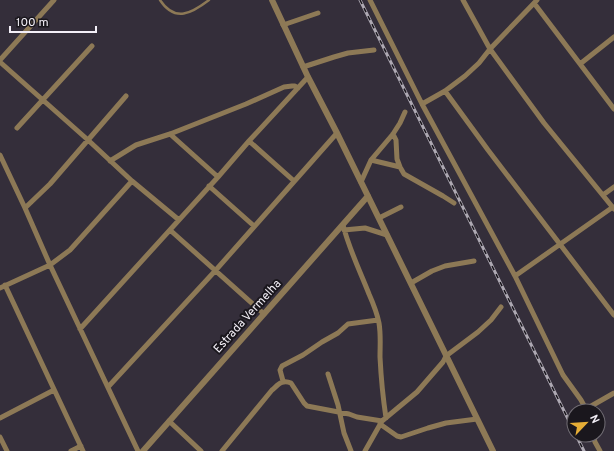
<svg xmlns="http://www.w3.org/2000/svg" width="614" height="451" viewBox="0 0 614 451" font-family="Overpass,sans-serif">
  <rect width="100%" height="100%" fill="#342e3a"/>
  <g fill="none" stroke-linecap="round" stroke-linejoin="round">
    <path stroke="#8d7956" stroke-width="2.5" d="M 160,0 C 175,23 192,13 209,0"/>
    <path stroke="#8d7956" stroke-width="5" d="M 370,0 L 422,104 L 515,276 L 563,375 L 581,400 L 587,411
      M 463,0 L 490,49 L 544,123 L 614,209
      M 534,3 L 614,109
      M 283,25 L 318,13
      M 0,60 L 54,0
      M 0,62 L 88,140 L 132,181 L 179,220
      M 580,64 L 614,37
      M 303,67 L 334,57 L 348,53 L 374,50
      M 445,91 L 488,150 L 614,315
      M 422,104 L 445,91 L 465,76 L 479,63 L 490,49 L 537,0
      M 17,128 L 92,46
      M 170,134 L 218,177
      M 393,134 L 396,140 L 397,159 L 400,167 L 404,174 L 443,196 L 454,203
      M 249,141 L 294,181
      M 0,155 L 25,208 L 50,265 L 138,451
      M 371,160 L 400,167
      M 110,161 L 136,145 L 170,134 L 246,104 L 284,87 L 292,86 L 295,86 L 298,88
      M 361,182 L 371,160 L 393,134 L 400,123 L 405,112
      M 209,186 L 254,226
      M 603,195 L 614,187
      M 25,208 L 50,184 L 126,96
      M 379,218 L 401,207
      M 343,225 C 349,249 360,271 369,294 C 373,303 377,313 379,323 C 381,335 380,345 380,357 C 381,377 383,398 386,418
      M 170,230 L 264,314
      M 344,230 L 365,228 L 387,235
      M 515,276 L 613,207
      M 411,283 L 432,271 L 445,266 L 474,261
      M 5,285 L 83,451
      M 0,288 L 50,265 L 70,250 L 132,181
      M 80,329 L 218,177 L 249,141 L 308,77
      M 328,374 L 338,405 L 344,433 L 351,451
      M 283,381 L 280,370 L 282,366 L 303,355 L 322,342 L 338,333 L 348,324 L 378,320
      M 108,387 L 215,271 L 337,133
      M 586,409 L 614,393
      M 0,418 L 54,390
      M 169,421 L 201,451
      M 380,424 L 397,436 L 401,437 L 428,428 L 446,423 L 477,419
      M 593,435 L 595,442 L 600,451
      M 0,437 L 7,451
      M 71,451 L 81,446
      M 222,451 L 272,390 C 278,385 282,379 291,383 L 304,403 L 307,406 L 349,414 L 357,417 L 382,421
      M 365,451 L 382,421 L 417,392 L 443,362 L 446,356 L 478,332 L 491,320 L 501,307"/>
    <path stroke="#8d7956" stroke-width="6" d="M 272,0 L 308,77 L 337,133 L 493,451
      M 143,451 L 368,196"/>
    <g stroke="#aea9b3" stroke-width="3">
      <path id="rail" d="M 360,0 L 574,431
        M 576,435 L 584,451"/>
    </g>
    <use href="#rail" stroke="#1a171d" stroke-width="1.5" stroke-dasharray="4.5" stroke-linecap="butt"/>
  </g>
  <g text-anchor="middle" stroke-width="4" stroke-linejoin="round" paint-order="stroke">
    <g font-size="12" fill="#f3eff7" stroke="#1a171d">
      <text transform="translate(247 316) rotate(-48)" y="4">Estrada Vermelha</text>
    </g>
  </g>
  <g transform="translate(586 423) rotate(65)"><circle r="19" fill="#1a171d" stroke="#716d74"/>
  <path d="M0-3L7 15L0 10L-7 15Z" fill="#e5ad36"/>
  <text y="-6" font-size="11" font-weight="bold" text-anchor="middle" fill="#f3eff7">N</text>
  </g>
  <path d="M10 26v6h86v-6" fill="none" stroke="#f3eff7" stroke-width="2"/>
  <text x="16" y="26" font-size="12" fill="#f3eff7" stroke="#1a171d" stroke-width="3" paint-order="stroke">100 m</text>
</svg>
